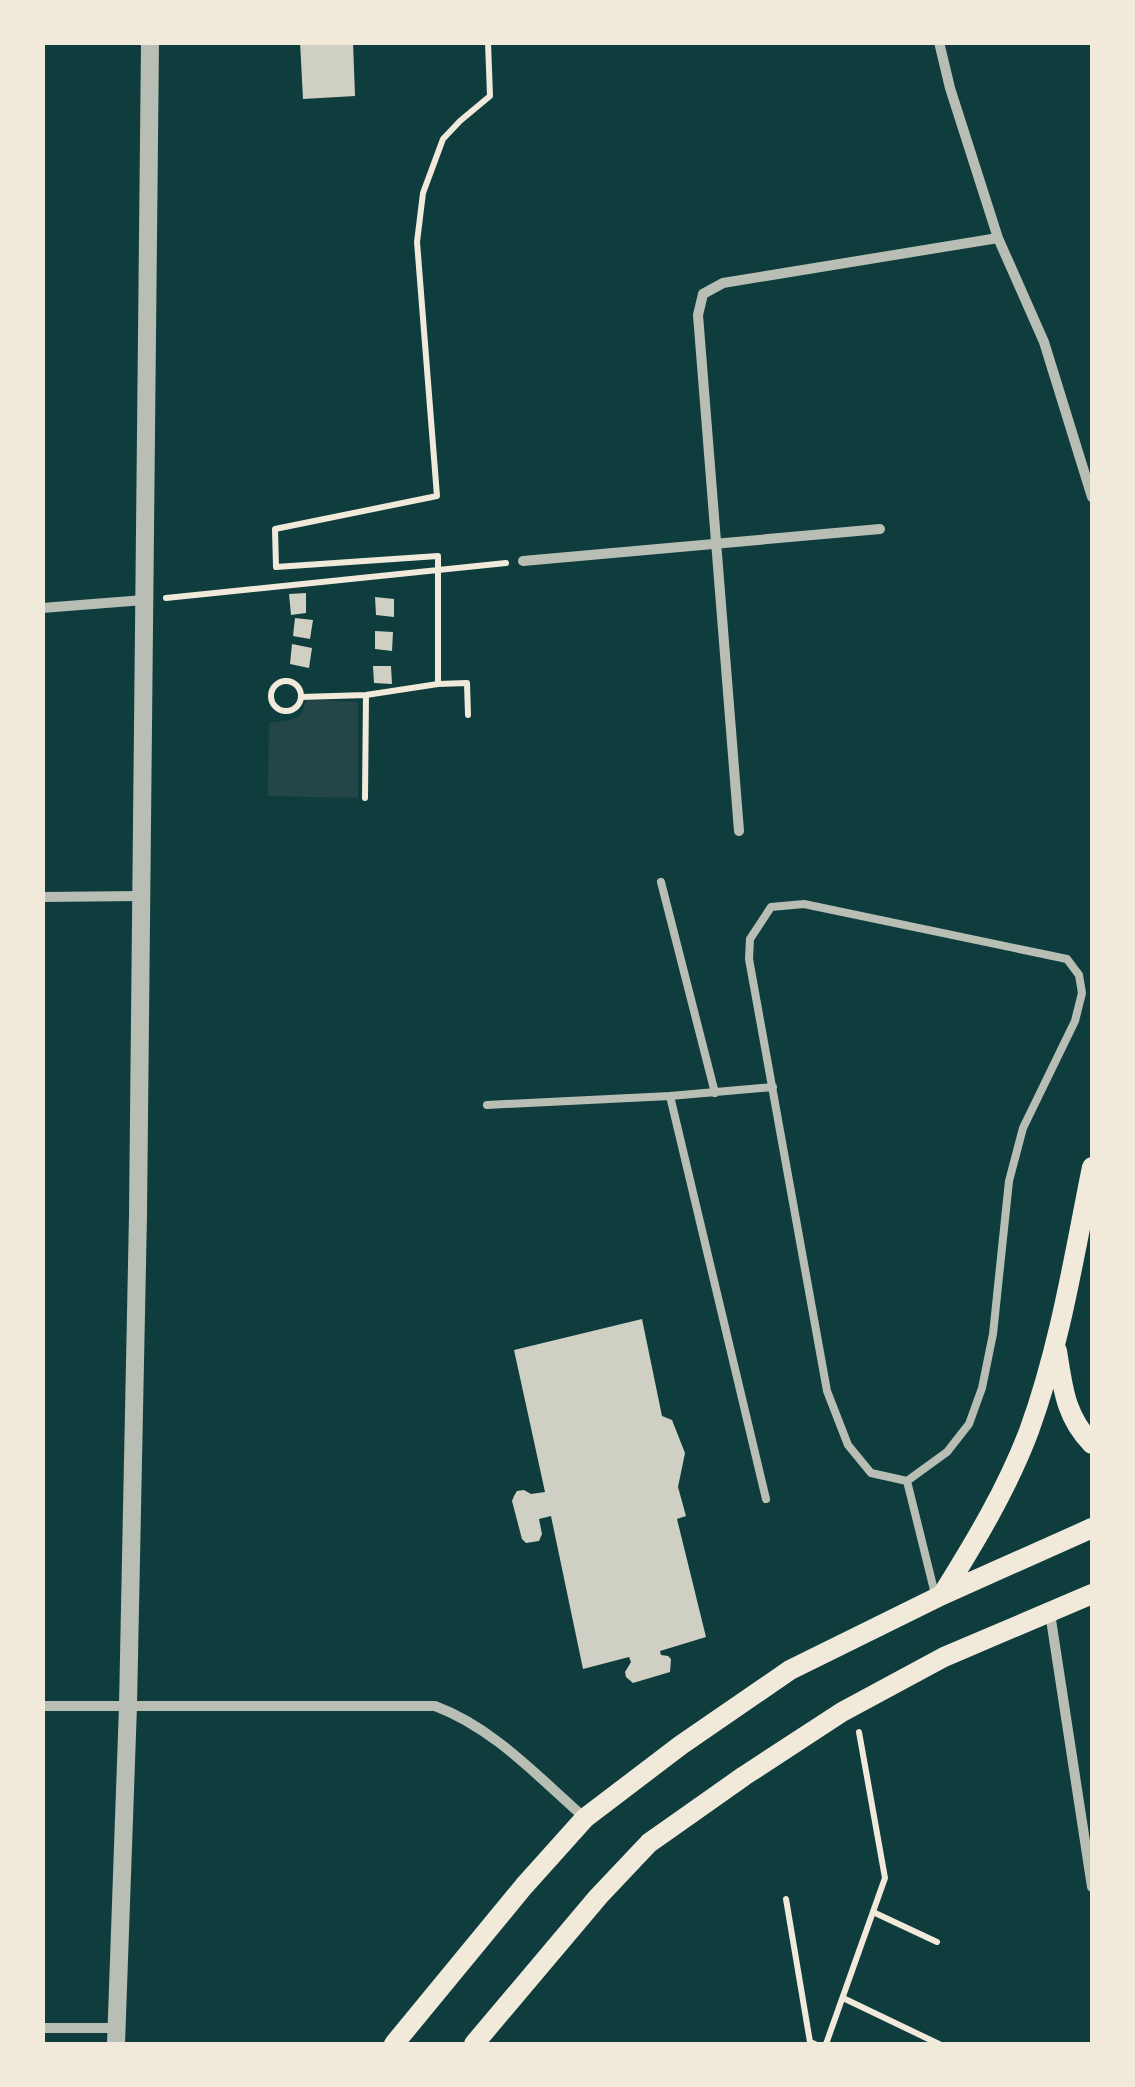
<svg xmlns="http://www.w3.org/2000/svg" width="1135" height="2087" viewBox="0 0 1135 2087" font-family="'Fira Sans',sans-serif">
  <rect width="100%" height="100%" fill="#0f3d3e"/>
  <path fill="#244646" d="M 307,700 L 358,702 L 358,798 L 268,796 L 269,723 L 290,720 L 300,716 Z"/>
  <path fill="#cfcfc3" d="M 300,42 L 353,42 L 355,96 L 303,99 Z
    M 306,593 L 306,613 L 291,615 L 289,594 Z
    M 375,597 L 394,599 L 394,617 L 376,615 Z
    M 295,618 L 313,620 L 310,639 L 293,636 Z
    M 375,631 L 393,632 L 392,651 L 375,649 Z
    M 292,644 L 312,648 L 309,668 L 290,664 Z
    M 373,666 L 391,666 L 392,684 L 374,683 Z
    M 642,1319 L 662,1416 L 672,1420 L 685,1453 L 678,1487 L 686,1516 L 677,1519 L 706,1637 L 660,1651 L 661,1655 L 668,1656 L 671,1659 L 670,1672 L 633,1683 L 626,1677 L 625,1672 L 631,1662 L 629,1657 L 583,1669 L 551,1516 L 539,1519 L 542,1534 L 539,1541 L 526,1543 L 522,1539 L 512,1501 L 514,1496 L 517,1491 L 524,1490 L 531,1494 L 545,1492 L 514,1350 Z"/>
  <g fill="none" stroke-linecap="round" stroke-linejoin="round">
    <path stroke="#f1e9da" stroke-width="6" d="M 166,598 L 506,563
      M271 696a15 15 0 1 1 30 0a15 15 0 1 1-30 0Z
      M 438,684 L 467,683 L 468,715
      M 301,697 L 366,695 L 438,684 L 438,556 L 276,567 L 275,529 L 437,496 L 417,242 L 423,193 L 443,139 L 460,121 L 490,96 L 488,42
      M 365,798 L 366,695
      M 786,1899 L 810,2042 L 815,2044
      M 873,1912 L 937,1942
      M 843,1998 L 939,2044
      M 826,2044 L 885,1878 L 859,1732"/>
    <path stroke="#b8beb3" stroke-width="8" d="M 661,882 L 715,1093
      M 804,904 L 1067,959 L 1079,975 L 1082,993 L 1075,1021 L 1023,1128 L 1009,1181 L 993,1334 L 982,1388 L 969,1424 L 947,1452 L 907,1481 L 871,1473 L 848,1445 L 827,1391 L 749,959 L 750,939 L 771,907 Z
      M 487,1105 L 670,1096
      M 907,1481 L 935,1594
      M 766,1499 L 670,1096 L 773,1087"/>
    <path stroke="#b8beb3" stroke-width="10" d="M 939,42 L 950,88 L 998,238 L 1044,342 L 1092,497
      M 523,561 L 880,529
      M 42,608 L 144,600
      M 739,831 L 698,315 L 703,294 L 723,283 L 998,238
      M 42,897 L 141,896
      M 1050,1613 L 1092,1887
      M 42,1706 L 435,1706 C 494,1728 538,1777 585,1818
      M 42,2028 L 115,2028"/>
    <path stroke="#b8beb3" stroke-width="18" d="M 116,2044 L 128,1706 L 138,1215 L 150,42"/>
    <path stroke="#f1e9da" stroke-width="20" d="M 1057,1351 C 1063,1388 1065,1416 1092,1444
      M 942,1595 C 975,1542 1007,1489 1029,1431 C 1060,1346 1074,1256 1092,1167
      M 394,2044 L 524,1886 L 585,1818 L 681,1745 L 790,1670 L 942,1595 L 1092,1528
      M 474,2044 L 598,1897 L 649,1843 L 744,1776 L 842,1712 L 944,1657 L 1092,1594"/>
  </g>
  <rect width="1135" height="2087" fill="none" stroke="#f1e9da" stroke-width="90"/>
</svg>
